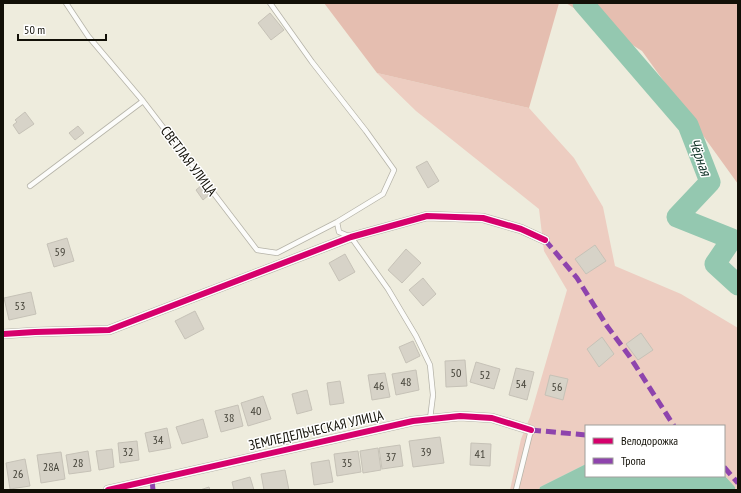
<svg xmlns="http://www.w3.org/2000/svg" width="741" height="493" viewBox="0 0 741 493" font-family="'PT Sans Narrow',sans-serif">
  <rect width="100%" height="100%" fill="#eeecdd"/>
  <path fill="#edcdc1" d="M 377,73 L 529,108 L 574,158 L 603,207 L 615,266 L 681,294 L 738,328 L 738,490 L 735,490 L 735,487 L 724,475 L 724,426 L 586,426 L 586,464 L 540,487 L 539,490 L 510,490 L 521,439 L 530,417 L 567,290 L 544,251 L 539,209 L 416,111 Z"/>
  <path fill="#e5beb0" d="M 324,3 L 559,3 L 529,108 L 377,73 Z
    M 566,3 L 738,3 L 738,184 L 642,51 Z"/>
  <path fill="#94c8b0" d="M 586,464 L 586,476 L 724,475 L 735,487 L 735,490 L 539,490 L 540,487 Z"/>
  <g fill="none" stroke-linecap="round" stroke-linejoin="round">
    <path stroke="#94c8b0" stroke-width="21" d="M 583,3 L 688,125 L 710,182 L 677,217 L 732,239 L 715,264 L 738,285"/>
  </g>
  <path fill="#d7d3c8" stroke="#c6c2b7" d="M 270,13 L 284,30 L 271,40 L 258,23 Z
    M 25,112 L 34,124 L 19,134 L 13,125 L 17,122 L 15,120 Z
    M 78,126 L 84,133 L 75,140 L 69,133 Z
    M 427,161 L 439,181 L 428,188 L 416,167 Z
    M 203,184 L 210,194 L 203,200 L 196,190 Z
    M 67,238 L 74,261 L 54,267 L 47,244 Z
    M 595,245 L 606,261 L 586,274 L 575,259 Z
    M 406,249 L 421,263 L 402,283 L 388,270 Z
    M 345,254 L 355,272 L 339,281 L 329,263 Z
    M 423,278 L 436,294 L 423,306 L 409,290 Z
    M 31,292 L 36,314 L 9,320 L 4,298 Z
    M 195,311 L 204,329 L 185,339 L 175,321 Z
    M 641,333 L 653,350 L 638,360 L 626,344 Z
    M 602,337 L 614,354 L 599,367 L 587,349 Z
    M 413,341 L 420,356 L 406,363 L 399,347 Z
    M 465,360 L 467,386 L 446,387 L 445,361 Z
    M 476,362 L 500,369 L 494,389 L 470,382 Z
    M 516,368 L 534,372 L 527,400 L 509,395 Z
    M 416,370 L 419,390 L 396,395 L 392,374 Z
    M 385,373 L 390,397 L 372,400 L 368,375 Z
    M 550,375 L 568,379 L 563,400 L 545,395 Z
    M 340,381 L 344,403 L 330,405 L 327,383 Z
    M 307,390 L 312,410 L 297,414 L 292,394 Z
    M 263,396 L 271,419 L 248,426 L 241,403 Z
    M 238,405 L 243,426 L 221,432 L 215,411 Z
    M 203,419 L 208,437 L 182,444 L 176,427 Z
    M 167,428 L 171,448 L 149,452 L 145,433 Z
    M 440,437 L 444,463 L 413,467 L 409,441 Z
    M 137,441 L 139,460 L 120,463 L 118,443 Z
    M 471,443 L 491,444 L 490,466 L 470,465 Z
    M 400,445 L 403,466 L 382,469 L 379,448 Z
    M 378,448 L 381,470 L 363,473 L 360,451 Z
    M 112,449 L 114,467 L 99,470 L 96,451 Z
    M 88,451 L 91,471 L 69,474 L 66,455 Z
    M 358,451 L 361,472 L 337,476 L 334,454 Z
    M 61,452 L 65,479 L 41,483 L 37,455 Z
    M 25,459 L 30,486 L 10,489 L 6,463 Z
    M 329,460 L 333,482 L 314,485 L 311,463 Z
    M 285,470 L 289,490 L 264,490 L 261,474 Z
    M 250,477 L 254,490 L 234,490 L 232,482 Z
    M 209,487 L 210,490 L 200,490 Z"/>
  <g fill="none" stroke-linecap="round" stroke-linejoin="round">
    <g stroke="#b5b3a8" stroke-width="6">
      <path id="lane" d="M 66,3 L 88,36 L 143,101 L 257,250 L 277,253 L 337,222 L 383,194 L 394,170 L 366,131 L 312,62 L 270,3
        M 30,186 L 143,101
        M 337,222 L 339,232 L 351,237 L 388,289 L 416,336 L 430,365 L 433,395 L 430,419
        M 516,490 L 531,430"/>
    </g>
    <g stroke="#b5b3a8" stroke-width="10">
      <path id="street" d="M 3,334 L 35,332 L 109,330 L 351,237 L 427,216 L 483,218 L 521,229 L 545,240
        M 108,490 L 413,421 L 460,416 L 492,418 L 531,430"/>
    </g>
    <use href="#lane" stroke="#fcfcfa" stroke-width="4.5"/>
    <use href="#street" stroke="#fcfcfa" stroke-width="9"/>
    <path stroke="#8e44ad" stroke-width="5" stroke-dasharray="10 5" stroke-linecap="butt" d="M 545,240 L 577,278 L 607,326 L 630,357 L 674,426
      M 531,430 L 586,435
      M 724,467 L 738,483
      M 152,480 L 153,490"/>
    <g stroke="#fff" stroke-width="8">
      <path id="cycleway" d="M 3,334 L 35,332 L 109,330 L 351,237 L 427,216 L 483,218 L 521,229 L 545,240
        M 108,490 L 413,421 L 460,416 L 492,418 L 531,430"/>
    </g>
    <use href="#cycleway" stroke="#d6006c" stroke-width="6"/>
  </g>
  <g text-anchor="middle" stroke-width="3" stroke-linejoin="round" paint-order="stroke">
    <g font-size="12" fill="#434137">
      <text x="60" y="256">59</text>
      <text x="20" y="310">53</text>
      <text x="456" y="377">50</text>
      <text x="485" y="379">52</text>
      <text x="406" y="386">48</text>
      <text x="521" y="388">54</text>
      <text x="379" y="390">46</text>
      <text x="557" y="391">56</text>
      <text x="256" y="415">40</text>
      <text x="229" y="422">38</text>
      <text x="158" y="444">34</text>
      <text x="128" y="456">32</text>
      <text x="426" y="456">39</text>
      <text x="480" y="458">41</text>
      <text x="391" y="461">37</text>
      <text x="78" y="467">28</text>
      <text x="347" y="467">35</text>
      <text x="51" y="471">28А</text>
      <text x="18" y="478">26</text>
    </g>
    <g font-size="14" fill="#121007" stroke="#fff">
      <text transform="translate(189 161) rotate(53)" y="5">СВЕТЛАЯ УЛИЦА</text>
      <text transform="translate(316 430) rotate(-13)" y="5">ЗЕМЛЕДЕЛЬЧЕСКАЯ УЛИЦА</text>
    </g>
    <g font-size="15" font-style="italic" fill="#0f3227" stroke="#fff">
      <text transform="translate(700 157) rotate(70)" y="5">Чёрная</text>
    </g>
  </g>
  <rect width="741" height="493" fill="none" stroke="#121007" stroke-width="8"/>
  <rect x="585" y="425" width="140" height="52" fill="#ffffff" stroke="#a09f9c"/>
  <rect x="593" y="438" width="20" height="6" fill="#d6006c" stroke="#a09f9c"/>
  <text x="621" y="445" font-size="12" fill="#121007">Велодорожка</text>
  <rect x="593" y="458" width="20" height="6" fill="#8e44ad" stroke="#a09f9c"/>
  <text x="621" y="465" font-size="12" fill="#121007">Тропа</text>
  <path d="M18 34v6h88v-6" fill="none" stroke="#121007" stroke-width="2"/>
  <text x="24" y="34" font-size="12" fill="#121007" stroke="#ffffff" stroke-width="3" paint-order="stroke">50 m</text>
</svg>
